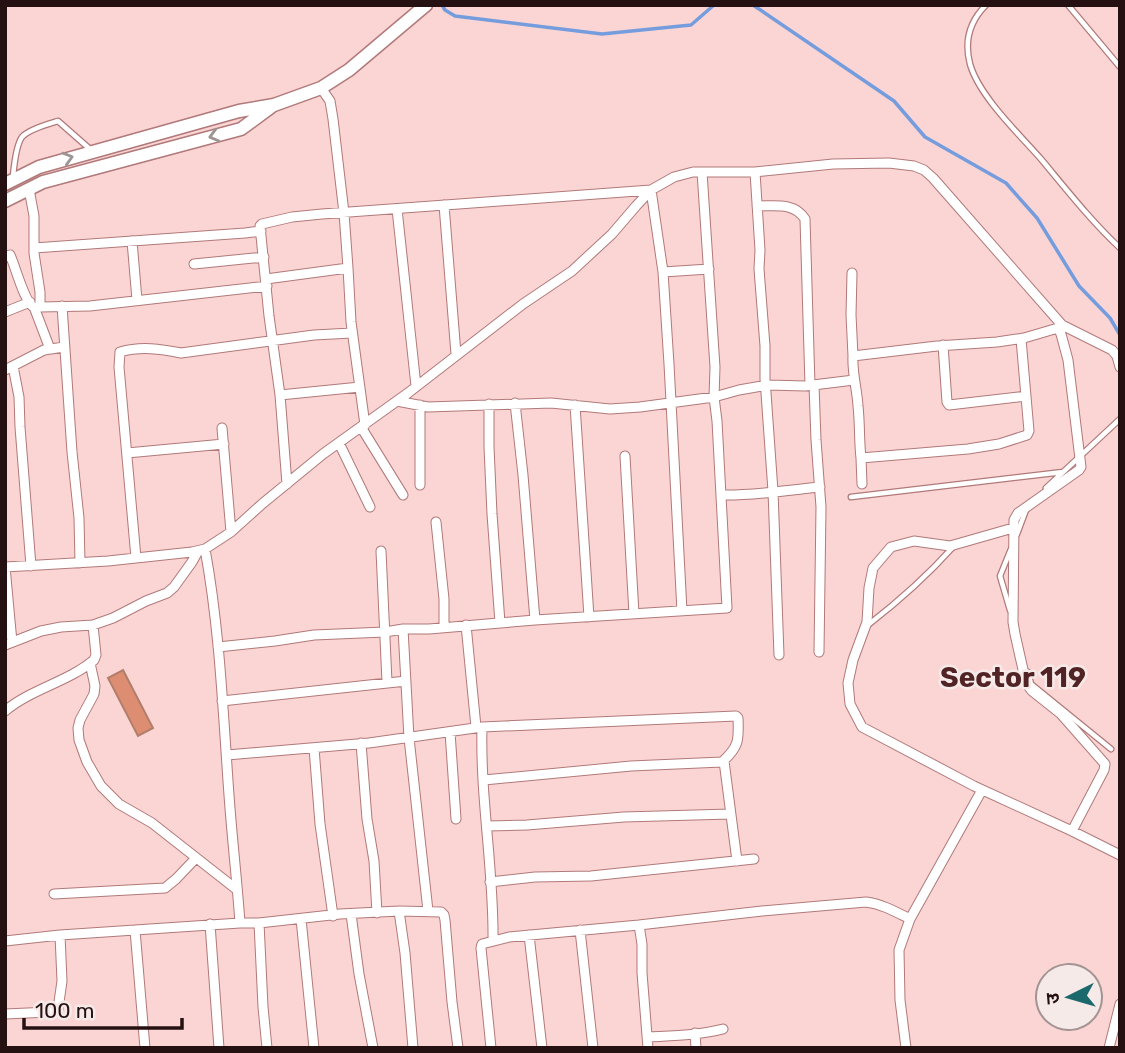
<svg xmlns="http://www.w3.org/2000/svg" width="1125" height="1053" viewBox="0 0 1125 1053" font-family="Rubik,'Noto Sans Devanagari',sans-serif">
  <rect width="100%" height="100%" fill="#fbd5d4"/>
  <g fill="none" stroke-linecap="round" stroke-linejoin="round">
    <path stroke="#759dde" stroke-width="3.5" d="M 442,5 L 445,10 L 455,16 L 602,34 L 691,25 L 714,5
      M 753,5 L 894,101 L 925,137 L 1006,183 L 1037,218 L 1079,286 L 1110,318 L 1120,335"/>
  </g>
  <path fill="#dd8d71" stroke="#b27e6c" stroke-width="2" d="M 123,670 L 153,728 L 138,736 L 108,678 Z"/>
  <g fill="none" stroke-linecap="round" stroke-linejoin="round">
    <g stroke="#b17979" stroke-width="7">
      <path id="service" d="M 986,5 C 969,22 964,41 970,64 C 979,96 1019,134 1041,159 C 1066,189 1091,221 1120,248
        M 1068,5 L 1120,67
        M 13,176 C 14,166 16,145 22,137 C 29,129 48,124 58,121 L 91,150
        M 1046,488 L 1120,419
        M 851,497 L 1063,472
        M 1017,534 L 1026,510
        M 1010,610 L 1000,576 L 1011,549
        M 868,625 C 899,601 928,575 954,546
        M 1028,672 L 1031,684 L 1111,749"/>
    </g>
    <g stroke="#b17979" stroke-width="11">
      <path id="minor" d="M 755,172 L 760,250 L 759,269 L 765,346 L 765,379 L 773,491 L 779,655
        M 29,189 L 34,216 L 34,253 L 40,292 L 40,307 L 90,306 L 267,286
        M 444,205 L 456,354
        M 757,206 C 775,206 794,202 805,219 L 810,385
        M 397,209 L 416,386
        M 132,241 L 137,300
        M 34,248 L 245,233 L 261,231
        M 5,257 L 10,255 C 15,265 25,305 35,308 C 37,308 39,307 40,307
        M 194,264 L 264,257
        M 348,268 L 351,322 L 365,425
        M 663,272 L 669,364 L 682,611
        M 852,273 L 851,315 L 853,356
        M 266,279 L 348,268 L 344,213 L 333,119 L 330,101 L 321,88
        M 62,306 L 72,452 L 79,518 L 80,563
        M 34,307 L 50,349
        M 5,312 L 30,302
        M 1059,327 L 1062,325 L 1112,350 L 1117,356 L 1120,367
        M 1021,339 L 1029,431 L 1027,435 L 999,444 L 968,449 L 861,458 C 859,441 860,424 858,406 C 857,389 852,373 853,356 L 937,346 L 997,342 L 1024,338 L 1058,328 L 1061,334 L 1068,360 L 1081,467 L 1079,470 L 1018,513 L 1014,520 L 1013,622 L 1015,634 L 1026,683 L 1032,691 L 1061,714 L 1105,764 L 1104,770 L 1072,831
        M 943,345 L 947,402 L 949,405 L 1026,396
        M 13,366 L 19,397 L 20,427 L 31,566
        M 5,370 L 44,350 L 64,347
        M 814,385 L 816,440 L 821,507 L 819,652
        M 280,395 L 360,387
        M 397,401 L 428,407 L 551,403 L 610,409 L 640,407 L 714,397 L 739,390 L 768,385 L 805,386 L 854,380
        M 515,403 L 523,475 L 535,620
        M 489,404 L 489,447 L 492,514 L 500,623
        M 420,405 L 420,485
        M 575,405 L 589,617
        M 361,427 L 403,495
        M 222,428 L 231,532
        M 339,443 L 370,507
        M 127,453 L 224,444
        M 625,456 L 634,614
        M 861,458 L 862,484
        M 287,484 L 280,395 L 269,316 L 260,226 L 262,224 L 292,217 L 322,214 L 651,190 L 663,272 L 709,269
        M 721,495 C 754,496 787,490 820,487
        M 436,522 L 444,599 L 444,627
        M 1013,528 L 950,546 L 914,541 L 891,547 L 873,568 L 869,588 L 867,622 L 853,660 L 848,683 L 850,704 L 862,727 L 974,786 L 1072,831 L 1120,855
        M 381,551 L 387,682
        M 136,558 L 119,367 L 120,352 C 141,346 161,349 181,353 L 314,335 L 352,333
        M 5,567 L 108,561 L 192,552 L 205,549 L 231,532 L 262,504 L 323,454 L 408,393 L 523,304 L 572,271 L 612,234 L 636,206 L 651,190 L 674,177 L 693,172 L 755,172 L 833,164 L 889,163 L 914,166 L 924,170 L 933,178 L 1062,325
        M 5,567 L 12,642
        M 466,625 L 476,727
        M 403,629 L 409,738 L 428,911
        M 5,645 L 41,631 L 61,627 L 93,625 L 113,618 L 146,601 L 167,593 L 174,587 L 192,562 L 198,551
        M 218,647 L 275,641 L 314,635 L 385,632 L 403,629 L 429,629 L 535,620 L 727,608 L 717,421 L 714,397 L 715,367 L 702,172
        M 90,663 L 95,686 L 94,694 L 80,720 L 78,728 L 79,740 L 87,762 L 101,786 L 119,804 L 152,823 L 236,889
        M 222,701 L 406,681
        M 5,711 C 31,689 68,682 94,660 L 96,655 L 93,625
        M 482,727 C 480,798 494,870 493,941
        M 450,732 L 456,819
        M 361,743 L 367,819 L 374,861 L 377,913
        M 314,748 L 320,824 L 333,916
        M 227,755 L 369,743 L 482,727 L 736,716 L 738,718 C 739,740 739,747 722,762 L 631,766 L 484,780
        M 724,761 L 737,861
        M 487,826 L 527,825 L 624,817 L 730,814
        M 490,882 L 535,877 L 591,876 L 754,859
        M 54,894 L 165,888 L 176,879 L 196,858
        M 399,911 L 405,953 L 413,1048
        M 351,914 L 359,974 L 373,1048
        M 301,919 L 314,1048
        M 240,923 L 259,923 L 263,1007 L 267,1048
        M 259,923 L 340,914 L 399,911 L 441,912 L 444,915 L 445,920 L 452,1002 L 458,1048
        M 210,924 L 219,1048
        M 639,925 L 762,911 L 866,902 C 882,904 896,912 910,919
        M 135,930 L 145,1048
        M 580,930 L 593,1048
        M 529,935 L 542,1048
        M 5,941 L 60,935 L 240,923 C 237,880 232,838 229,795 C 223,713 220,631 205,549
        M 5,1014 L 50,1012 L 56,1011 L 58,1009 L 62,981 L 60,935
        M 695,1033 L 696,1048
        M 647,1037 C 673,1036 699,1035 723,1029
        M 491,1048 L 481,948 L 482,944 L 509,937 L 639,925 L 642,944 L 642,973 L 648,1048
        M 906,1048 L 900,1000 L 899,950 L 910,919 L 982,790
        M 1109,1048 L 1120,1004"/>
    </g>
    <g stroke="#b17979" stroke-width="15">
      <path id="secondary" d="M 5,184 L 39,167 L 239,111 L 274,105 L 321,88 L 349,70 L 426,5
        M 5,201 L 43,182 L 241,129 L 271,107"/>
    </g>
    <use href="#service" stroke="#fff" stroke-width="4.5"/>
    <use href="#minor" stroke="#fff" stroke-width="9"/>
    <use href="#secondary" stroke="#fff" stroke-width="12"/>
  </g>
  <defs><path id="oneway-chevron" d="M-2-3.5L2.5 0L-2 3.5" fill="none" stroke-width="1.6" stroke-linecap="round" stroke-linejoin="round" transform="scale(1.75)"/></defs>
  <g stroke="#9d9494">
    <use href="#oneway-chevron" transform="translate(214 136) rotate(165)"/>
    <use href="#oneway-chevron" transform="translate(68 158) rotate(-16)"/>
  </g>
  <g text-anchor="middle" stroke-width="5" stroke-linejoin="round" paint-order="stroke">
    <g font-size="28" font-weight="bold" fill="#522325" stroke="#f6eae9">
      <text x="1013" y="687">Sector 119</text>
    </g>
  </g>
  <rect width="1125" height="1053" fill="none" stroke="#261112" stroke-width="14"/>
  <g transform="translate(1069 997) rotate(265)"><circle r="33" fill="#f6eae9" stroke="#a39393" stroke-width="2"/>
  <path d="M0-5L12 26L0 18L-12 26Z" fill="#1c696d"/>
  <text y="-10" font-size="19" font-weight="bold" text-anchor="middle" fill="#261112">उ</text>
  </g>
  <path d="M24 1018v10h158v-10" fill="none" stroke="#261112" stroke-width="3.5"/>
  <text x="35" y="1018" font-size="21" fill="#261112" stroke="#f6eae9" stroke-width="5" paint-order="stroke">100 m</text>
</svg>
